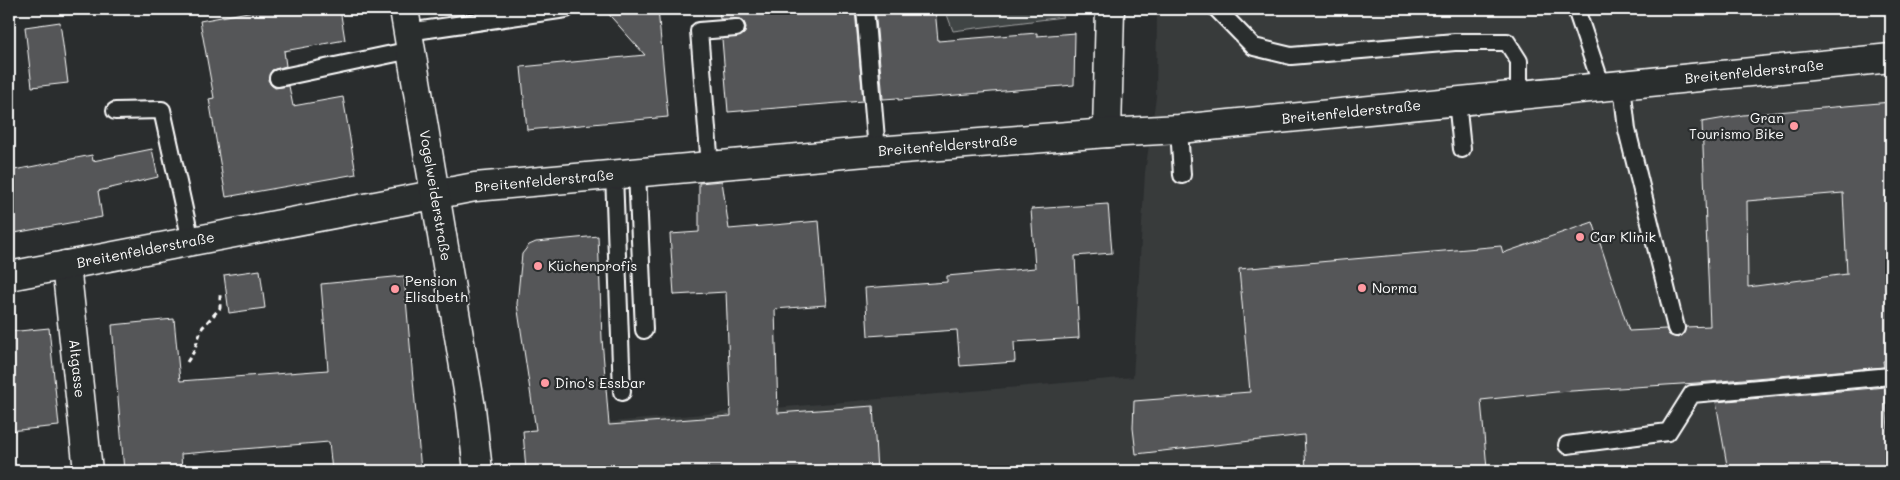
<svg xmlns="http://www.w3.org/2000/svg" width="1900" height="480" viewBox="0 0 1900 480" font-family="Mali,sans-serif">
  <rect width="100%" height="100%" fill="#2a2d2e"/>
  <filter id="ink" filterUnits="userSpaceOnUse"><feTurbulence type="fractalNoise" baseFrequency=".02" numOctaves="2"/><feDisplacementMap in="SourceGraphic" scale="10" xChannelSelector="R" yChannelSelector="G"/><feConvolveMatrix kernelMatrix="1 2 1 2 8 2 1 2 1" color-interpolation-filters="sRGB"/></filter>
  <g filter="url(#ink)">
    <path fill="#373a3b" d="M 1157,9 L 1891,9 L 1891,471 L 533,471 L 530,429 L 1133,377 L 1145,172 L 1156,97 Z"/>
    <path fill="#414445" stroke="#a0a2a2" d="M 945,9 L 1057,9 L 1063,17 L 953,31 Z"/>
    <path fill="#555758" stroke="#fff" fill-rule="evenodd" d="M 264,9 L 340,9 L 345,40 L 284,51 L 286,66 L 272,70 L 268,80 L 271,85 L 275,88 L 289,86 L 293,106 L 343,97 L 356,174 L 226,197 L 209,99 L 214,98 L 200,21 Z
      M 604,9 L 658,9 L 668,117 L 527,130 L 521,67 L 645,55 Z
      M 719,9 L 855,9 L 863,101 L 728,112 L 722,39 L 741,36 L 745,33 L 746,27 L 744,22 L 740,19 L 720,19 Z
      M 875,9 L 935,9 L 938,41 L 1037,33 L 1037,36 L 1075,33 L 1074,85 L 898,100 L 898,98 L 883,99 Z
      M 60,22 L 68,83 L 32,87 L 25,27 Z
      M 1891,102 L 1891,360 L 1883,361 L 1884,367 L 1697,383 L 1556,392 L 1481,400 L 1487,469 L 1454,471 L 1306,471 L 1304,435 L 1136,454 L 1133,428 L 1134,401 L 1250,392 L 1239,269 L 1501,246 L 1503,253 L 1593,222 L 1629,331 L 1666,329 L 1669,335 L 1678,338 L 1683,335 L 1686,327 L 1710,326 L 1702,122 L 1743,115 ZM 1843,193 L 1847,274 L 1748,287 L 1747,201 Z
      M 152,149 L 158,177 L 98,191 L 102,217 L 9,234 L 9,171 L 92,155 L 93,161 Z
      M 722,181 L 729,229 L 819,221 L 826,305 L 775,309 L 778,413 L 873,406 L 877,471 L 526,471 L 523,431 L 536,430 L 517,304 L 522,254 L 529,245 L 536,242 L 598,236 L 602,339 L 609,425 L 731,416 L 726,292 L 674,295 L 670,234 L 699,232 L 699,183 Z
      M 1108,204 L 1112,253 L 1075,256 L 1079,338 L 1014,342 L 1015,362 L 960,366 L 957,330 L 868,336 L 865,288 L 947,282 L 947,276 L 1035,268 L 1031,209 Z
      M 260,270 L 265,308 L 229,313 L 224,275 Z
      M 404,276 L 421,471 L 332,471 L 329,442 L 181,454 L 182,471 L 124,471 L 112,325 L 174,319 L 180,381 L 328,370 L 321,284 Z
      M 49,328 L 59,426 L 9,431 L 9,332 Z
      M 1885,387 L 1891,471 L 1728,471 L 1716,402 Z"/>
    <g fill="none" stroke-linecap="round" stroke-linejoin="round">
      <g stroke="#fff" stroke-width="20">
        <path id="lane" d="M 865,9 L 877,151
          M 1217,9 L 1254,47 L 1291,56 L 1455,42 L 1507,42 L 1519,61 L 1519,95
          M 1576,9 L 1602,87
          M 408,32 L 566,9
          M 278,78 L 411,50
          M 1622,85 L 1627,130 L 1676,328
          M 1457,101 L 1462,149
          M 115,111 L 162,110 L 191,241
          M 1179,129 L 1182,175
          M 710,166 L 699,31 L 736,28
          M 637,172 L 644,330
          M 614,174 L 622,392
          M 1567,445 L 1668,432 L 1692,394 L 1891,376"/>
      </g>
      <g stroke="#fff" stroke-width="31">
        <g id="street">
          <path d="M 1107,133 L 1110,9"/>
          <path id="s1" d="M 66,265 L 88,471"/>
          <path id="s2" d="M 9,276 L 475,187 L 877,151 L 1107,133 L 1179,129 L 1891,58"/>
        </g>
      </g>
      <g stroke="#fff" stroke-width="31">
        <g id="primary">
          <path id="s3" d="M 404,9 L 471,408 L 478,471"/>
        </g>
      </g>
      <path stroke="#fff" stroke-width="3" stroke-dasharray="5 4" stroke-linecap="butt" d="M 187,362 L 193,353 L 202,328 L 220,308 L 220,295"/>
      <use href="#lane" stroke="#2a2d2e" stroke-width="16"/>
      <use href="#street" stroke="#2a2d2e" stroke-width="28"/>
      <use href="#primary" stroke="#2a2d2e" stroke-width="28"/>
    </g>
  </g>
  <g fill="#ff9aa2" stroke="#2a2d2e" stroke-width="2">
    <circle cx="1794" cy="126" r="5"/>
    <circle cx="1580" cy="237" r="5"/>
    <circle cx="538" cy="266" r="5"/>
    <circle cx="1362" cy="288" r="5"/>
    <circle cx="395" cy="289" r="5"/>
    <circle cx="545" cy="383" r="5"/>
  </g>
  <g text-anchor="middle" stroke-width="4.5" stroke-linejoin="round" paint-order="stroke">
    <g font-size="14" fill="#fff" stroke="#2a2d2e">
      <text dy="5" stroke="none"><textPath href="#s2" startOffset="1759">Breitenfelderstraße</textPath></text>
      <text dy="5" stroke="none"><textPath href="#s2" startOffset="1354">Breitenfelderstraße</textPath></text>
      <text dy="5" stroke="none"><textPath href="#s2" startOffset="949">Breitenfelderstraße</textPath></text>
      <text dy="5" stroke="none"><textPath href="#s2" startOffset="544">Breitenfelderstraße</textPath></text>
      <text dy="5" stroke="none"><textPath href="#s3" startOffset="189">Vogelweiderstraße</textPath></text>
      <text dy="5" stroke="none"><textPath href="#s2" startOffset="139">Breitenfelderstraße</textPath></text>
      <text dy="5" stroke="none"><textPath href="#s1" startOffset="104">Altgasse</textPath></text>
    </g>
    <g font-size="14" fill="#fff" stroke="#2a2d2e" text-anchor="start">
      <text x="1784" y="123" text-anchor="end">Gran<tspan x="1784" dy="16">Tourismo Bike</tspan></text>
      <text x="1590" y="242">Car Klinik</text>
      <text x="548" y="271">Küchenprofis</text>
      <text x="405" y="286">Pension<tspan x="405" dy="16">Elisabeth</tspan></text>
      <text x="1372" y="293">Norma</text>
      <text x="555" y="388">Dino's Essbar</text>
    </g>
  </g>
  <rect width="1900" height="480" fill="none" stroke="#2a2d2e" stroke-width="30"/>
  <rect x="15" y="15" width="1870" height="450" fill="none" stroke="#fff" stroke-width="2" filter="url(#ink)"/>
</svg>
